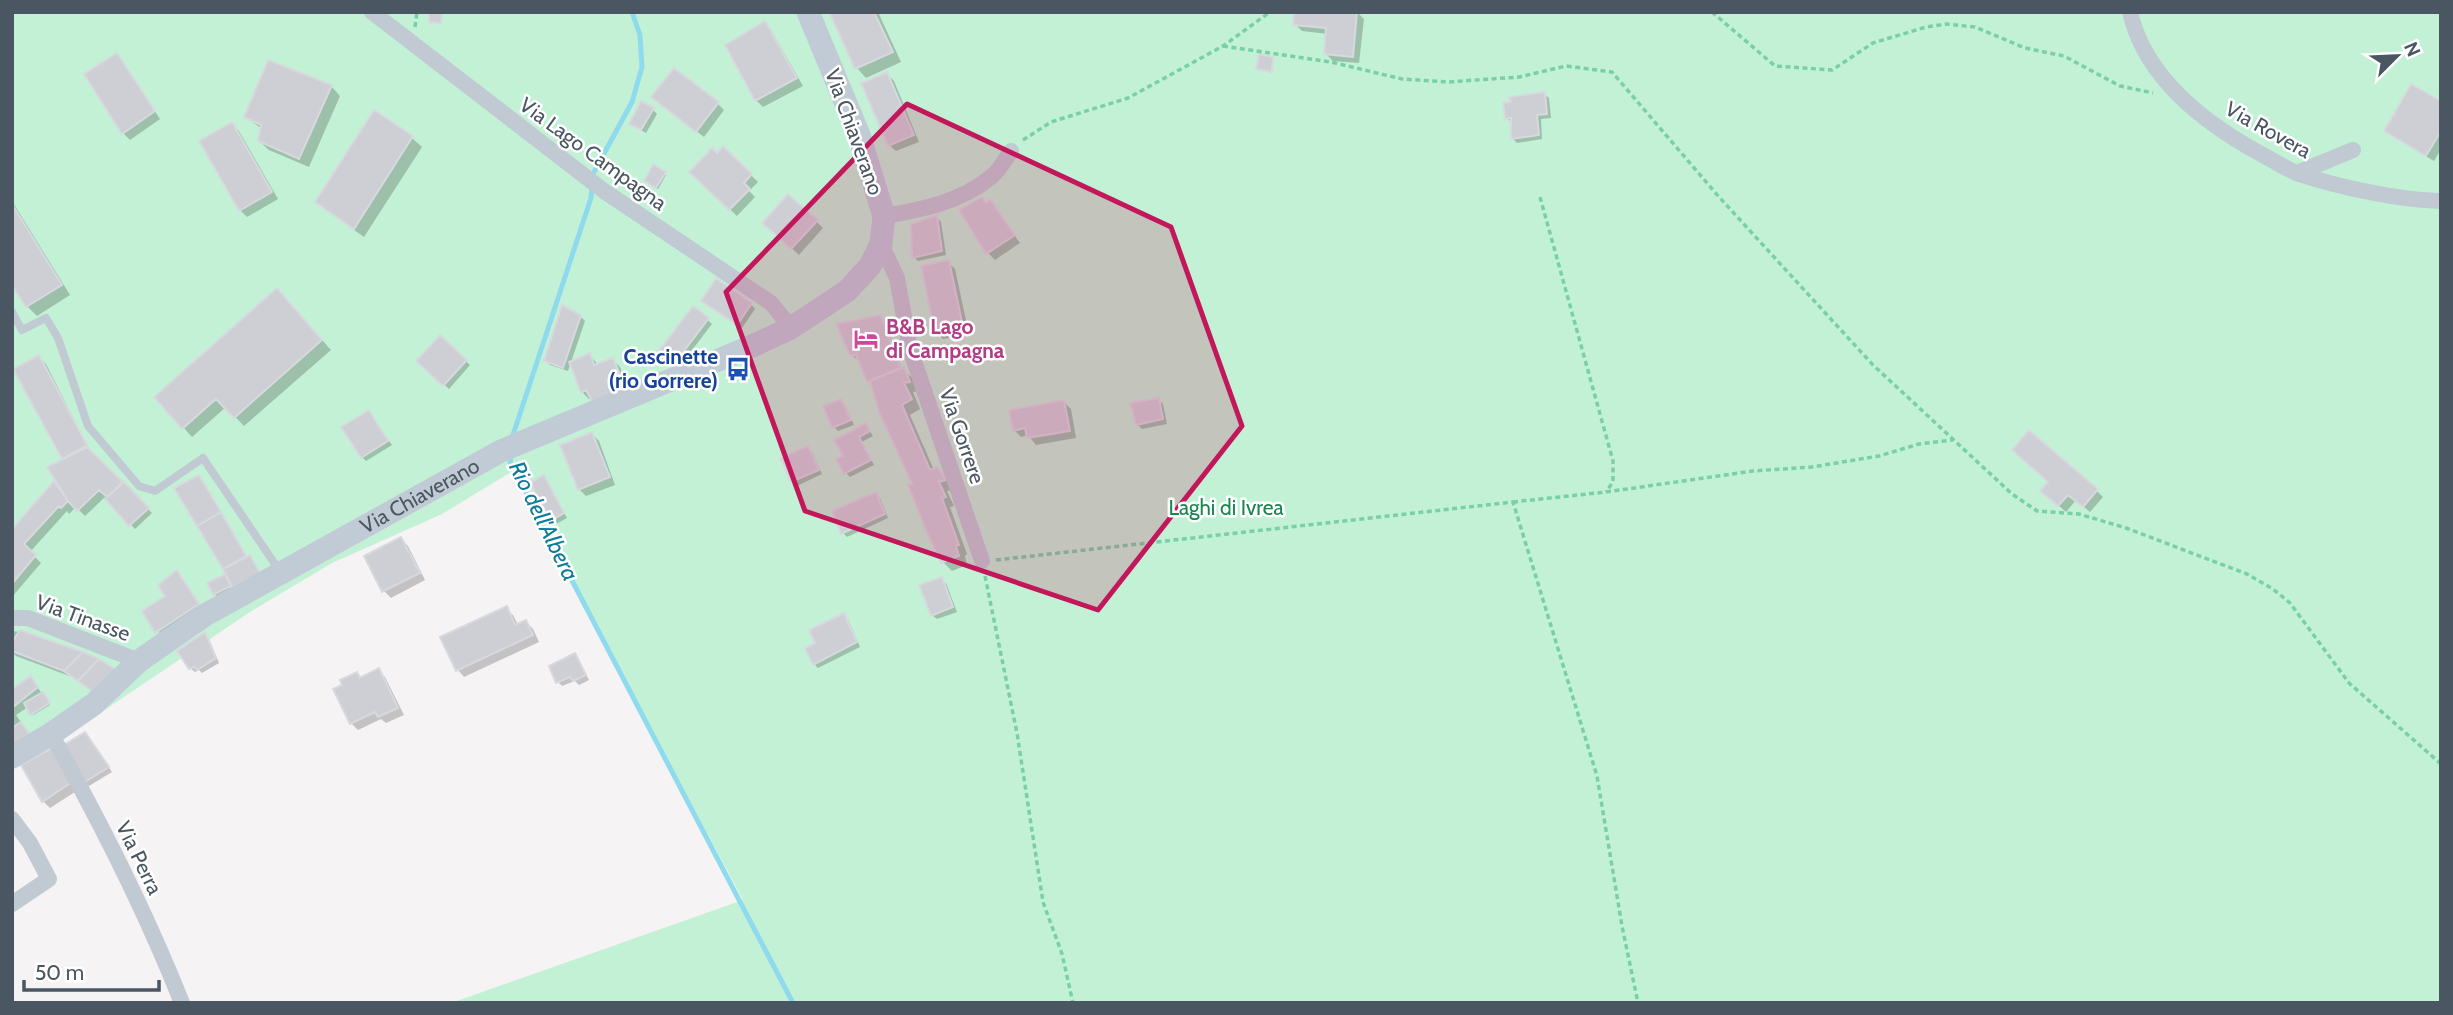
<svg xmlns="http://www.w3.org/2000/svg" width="2453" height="1015" viewBox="0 0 2453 1015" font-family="Cabin,sans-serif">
  <rect width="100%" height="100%" fill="#f5f3f3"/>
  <path fill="#c3f1d5" d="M 12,12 L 2441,12 L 2441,1003 L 451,1003 L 743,900 L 513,471 L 442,514 L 332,563 L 250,612 L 54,744 L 12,767 Z"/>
  <path fill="#0003" d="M 831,12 L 878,12 L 901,62 L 866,78 L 857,68 Z
    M 1357,12 L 1364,19 L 1359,63 L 1333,61 L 1326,54 L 1328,34 L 1302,31 L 1295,24 Z
    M 764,23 L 771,30 L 803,86 L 763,107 L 756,100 Z
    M 116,55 L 123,62 L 160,119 L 130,140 L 123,133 Z
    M 1273,59 L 1273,73 L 1258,69 Z
    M 887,74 L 894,81 L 919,142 L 896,151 L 889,145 Z
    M 331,86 L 340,96 L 309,167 L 269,150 L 259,141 L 262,129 L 246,117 Z
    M 1544,94 L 1549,98 L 1551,118 L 1541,119 L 1542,139 L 1517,143 L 1513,139 L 1511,122 L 1507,118 Z
    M 2441,103 L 2441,149 L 2434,161 L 2393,137 L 2386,130 Z
    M 661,104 L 718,104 L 724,110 L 704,137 Z
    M 653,110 L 657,114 L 646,133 L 631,124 Z
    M 374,112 L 412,138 L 422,147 L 364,237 L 327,211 L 318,202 Z
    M 232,124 L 239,131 L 278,199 L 247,217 L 240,210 Z
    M 724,149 L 758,182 L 749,191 L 755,197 L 737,216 L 692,172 Z
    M 664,174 L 666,175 L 658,189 L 648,182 Z
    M 12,201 L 70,295 L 37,316 L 27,306 L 12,283 Z
    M 990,201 L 1020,243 L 995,260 L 988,253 L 962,210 L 987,205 Z
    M 937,217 L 941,222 L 946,255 L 918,261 L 914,257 Z
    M 816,221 L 823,228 L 799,255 L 771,229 Z
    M 948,262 L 955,269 L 969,334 L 943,339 L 936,332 Z
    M 286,300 L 331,350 L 244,426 L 226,407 L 192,437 L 183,427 Z
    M 751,304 L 755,309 L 742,328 L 707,305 Z
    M 694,308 L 712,324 L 679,367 L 665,356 Z
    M 580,316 L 585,321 L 568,371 L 550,365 L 546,361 Z
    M 881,317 L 885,322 L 902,370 L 913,378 L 918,391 L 913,392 L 920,409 L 910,415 L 934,470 L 938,469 L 947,478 L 954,490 L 947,491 L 954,506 L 950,507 L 967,554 L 965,556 L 967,565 L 952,571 L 943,562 L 873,386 L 869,381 L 859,359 L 856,359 L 852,355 Z
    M 440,337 L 470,365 L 449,389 L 419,361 Z
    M 590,355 L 598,365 L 613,360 L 620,367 L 632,396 L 589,399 L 582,392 Z
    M 39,357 L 46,364 L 92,455 L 152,513 L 135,529 L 105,497 L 85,516 L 76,507 L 69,514 L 67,511 L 30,552 L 41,563 L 12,597 L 12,531 L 57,481 L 65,460 L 16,370 Z
    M 1159,400 L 1163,404 L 1167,424 L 1142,429 L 1137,424 Z
    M 841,401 L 845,405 L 854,425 L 838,431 L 834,427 Z
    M 1064,402 L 1071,409 L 1076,438 L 1036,445 L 1028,435 L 1021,437 L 1014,430 Z
    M 369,412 L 392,445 L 366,461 L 362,457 Z
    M 866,425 L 873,436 L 862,442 L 874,465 L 850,477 L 846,473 L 845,457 Z
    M 592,434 L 599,441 L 615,485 L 586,496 L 579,489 Z
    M 807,448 L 812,452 L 822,474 L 797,486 L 792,481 Z
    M 198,477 L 247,558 L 249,557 L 254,561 L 263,578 L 216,596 L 209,583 L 227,575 L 177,489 Z
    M 544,477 L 567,518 L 556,524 L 551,520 Z
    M 2096,490 L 2103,497 L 2090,512 L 2076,500 L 2066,512 L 2050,498 Z
    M 875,494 L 880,498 L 888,518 L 847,537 L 843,533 L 834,512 Z
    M 401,539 L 408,546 L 425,580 L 391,598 L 384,591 Z
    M 177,573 L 205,612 L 164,639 L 144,611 L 168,596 Z
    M 941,579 L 946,583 L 957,612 L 937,619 L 932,615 Z
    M 506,609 L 513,615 L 518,625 L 526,622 L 533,629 L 539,642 L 464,677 L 458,670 Z
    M 843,615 L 848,619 L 860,647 L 818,668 L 814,664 L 818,643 Z
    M 12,631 L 20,632 L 100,697 L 72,677 L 16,656 L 12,652 Z
    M 204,635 L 209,639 L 219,663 L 202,673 L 199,670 L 195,672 L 190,668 Z
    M 575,655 L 589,680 L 579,685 L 575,681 L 562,686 L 558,682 Z
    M 378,670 L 385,677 L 404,715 L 386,723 L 381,719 L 358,730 L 351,723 L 344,685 L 356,674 L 361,679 Z
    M 31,678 L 50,705 L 33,715 L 28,707 L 16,715 L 33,740 L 12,751 L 12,690 Z
    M 89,738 L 112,772 L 89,786 L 85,782 Z
    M 52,751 L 78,790 L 50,808 L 43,801 Z"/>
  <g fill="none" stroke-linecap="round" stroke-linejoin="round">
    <path stroke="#90daee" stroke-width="5" d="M 512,438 L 591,198 L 593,174 L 632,102 L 642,67 L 640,35 L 632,12
      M 511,455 L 510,462 L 793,1003"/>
  </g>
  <path fill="#cdcfd5" stroke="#d7d9de" stroke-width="2" d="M 429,12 L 442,12 L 441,23 L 429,22 Z
    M 829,12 L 874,12 L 893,52 L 855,69 Z
    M 1294,12 L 1357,12 L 1353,57 L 1324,54 L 1326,28 L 1293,25 Z
    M 765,21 L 797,78 L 755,101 L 725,45 Z
    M 117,53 L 155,111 L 122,134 L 84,74 Z
    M 1259,54 L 1273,57 L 1272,72 L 1256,69 Z
    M 268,60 L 332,85 L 299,159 L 258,141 L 261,125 L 244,117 Z
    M 674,68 L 719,102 L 696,132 L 651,97 Z
    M 887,72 L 914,135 L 888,146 L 861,83 Z
    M 2411,84 L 2441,101 L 2441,131 L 2426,156 L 2384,131 Z
    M 1545,92 L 1547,114 L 1537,115 L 1539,135 L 1511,139 L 1511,118 L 1505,119 L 1503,103 L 1511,102 L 1509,97 Z
    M 641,101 L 654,108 L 641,130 L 629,124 Z
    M 374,110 L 413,136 L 354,229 L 315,202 Z
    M 232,122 L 272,192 L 239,211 L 199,141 Z
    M 723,146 L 752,174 L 744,183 L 750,189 L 729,210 L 689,172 L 712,148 L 717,153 Z
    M 653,164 L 666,172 L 656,188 L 644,181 Z
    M 788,194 L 818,220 L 791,249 L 762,223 Z
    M 982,197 L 986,203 L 990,199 L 1015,235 L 986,254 L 959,210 Z
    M 12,204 L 62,285 L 26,307 L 12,286 Z
    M 937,215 L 942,251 L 912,258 L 911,224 Z
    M 949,260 L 963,327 L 935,333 L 921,266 Z
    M 716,278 L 752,303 L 737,325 L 701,301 Z
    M 277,288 L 322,340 L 234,418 L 216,399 L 182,429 L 154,397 Z
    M 562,305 L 581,315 L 563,368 L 544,361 Z
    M 693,306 L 709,318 L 674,364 L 658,352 Z
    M 881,315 L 900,368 L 867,382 L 856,355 L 850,356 L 836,324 Z
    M 440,335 L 467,360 L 443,386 L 416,361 Z
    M 590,353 L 594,365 L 613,358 L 626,389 L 593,403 L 586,390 L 581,393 L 569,362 Z
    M 39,355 L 87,445 L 62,459 L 13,369 Z
    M 904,367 L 910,382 L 904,383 L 912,399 L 902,405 L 930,470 L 938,467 L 946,480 L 939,482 L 946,497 L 942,498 L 959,545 L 956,546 L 959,556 L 941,563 L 927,533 L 908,485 L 912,484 L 879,412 L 870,381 Z
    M 1159,398 L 1163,419 L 1136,425 L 1130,403 Z
    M 841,399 L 851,420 L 832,428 L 823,406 Z
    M 1064,400 L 1070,431 L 1027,438 L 1025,428 L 1013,431 L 1009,410 Z
    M 369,410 L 388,441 L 361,458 L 341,427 Z
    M 866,423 L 870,431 L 859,437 L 871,460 L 844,474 L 836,459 L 843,456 L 834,440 Z
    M 2029,430 L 2098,489 L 2083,507 L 2068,495 L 2058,506 L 2040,491 L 2048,482 L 2012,450 Z
    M 592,432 L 610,477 L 578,490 L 560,445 Z
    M 808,446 L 819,470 L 791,482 L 780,458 Z
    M 87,447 L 123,482 L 107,497 L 99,490 L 77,511 L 68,501 L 47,467 Z
    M 199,475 L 221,512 L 197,526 L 174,488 Z
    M 544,475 L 564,513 L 550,521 L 530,483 Z
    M 54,481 L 68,501 L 61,508 L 59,506 L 24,544 L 36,555 L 12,584 L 12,529 Z
    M 124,482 L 149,508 L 129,526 L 105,499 Z
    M 876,492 L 885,514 L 841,534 L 832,511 Z
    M 221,512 L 246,556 L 223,569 L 197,526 Z
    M 401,537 L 420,573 L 382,592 L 364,556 Z
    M 250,555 L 260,573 L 232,587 L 223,569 Z
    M 177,570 L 199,604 L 155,633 L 142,611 L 165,596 L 158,585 Z
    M 225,574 L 231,586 L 213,595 L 207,583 Z
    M 942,577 L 953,607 L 931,616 L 919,585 Z
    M 507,606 L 515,625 L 526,620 L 533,635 L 456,671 L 440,637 Z
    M 844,613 L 857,642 L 813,665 L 805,648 L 815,643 L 809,630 Z
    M 20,630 L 83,652 L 64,671 L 12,651 L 12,642 Z
    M 205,632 L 216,658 L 197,670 L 194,667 L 189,669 L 177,651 Z
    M 83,652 L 99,659 L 78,681 L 64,671 Z
    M 575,653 L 586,675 L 573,681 L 570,677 L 556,683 L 549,666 Z
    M 99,659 L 117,670 L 94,693 L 78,681 Z
    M 379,668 L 398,708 L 378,717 L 375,712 L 350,724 L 333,689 L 342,685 L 340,680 L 357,672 L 360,678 Z
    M 31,676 L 38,687 L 12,708 L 12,689 Z
    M 43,692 L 50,703 L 30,715 L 24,703 Z
    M 21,722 L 30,735 L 12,745 L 12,728 Z
    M 85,732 L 109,767 L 83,783 L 62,746 Z
    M 52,748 L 72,782 L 42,802 L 21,765 Z"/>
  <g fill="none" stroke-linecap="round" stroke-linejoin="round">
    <path stroke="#7ad0a6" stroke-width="3.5" stroke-dasharray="5 3.5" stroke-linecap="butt" d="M 1712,12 L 1775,66 L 1832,70 L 1873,43 L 1926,27 L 1946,24 L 1975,27 L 2025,48 L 2064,56 L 2120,86 L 2153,93
      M 415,27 L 417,12
      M 1223,46 L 1331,62 L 1402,79 L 1448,82 L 1519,77 L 1566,66 L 1612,72 L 1719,197 L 1873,365 L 2012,494 L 2037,511 L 2079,514 L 2126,528 L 2247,574 L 2273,589 L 2290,603 L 2349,683 L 2441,764
      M 1023,140 L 1051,122 L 1128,98 L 1223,46 L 1270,12
      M 1540,197 L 1613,461 L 1613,482 L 1606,492
      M 1513,502 L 1606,492 L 1753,471 L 1812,467 L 1879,456 L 1919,444 L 1953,440
      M 996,560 L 1513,502 L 1597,776 L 1622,926 L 1638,1003
      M 985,576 L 1017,733 L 1043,902 L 1062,954 L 1073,1003"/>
    <path stroke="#c1cad2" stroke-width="8" d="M 12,312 L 22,330 L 46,318 L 58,338 L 88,426 L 139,486 L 155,491 L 203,458 L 279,570"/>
    <path stroke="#c1cad2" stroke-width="16" d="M 372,12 L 604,191 L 771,303 L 791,328
      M 2130,12 C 2145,78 2204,123 2261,154 C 2273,160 2286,169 2299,174 C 2338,187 2399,200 2441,201
      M 2297,173 L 2353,150
      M 884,216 C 921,210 961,202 991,177 C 999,171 1005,160 1011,151
      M 881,244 L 897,278 L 910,349 L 982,561
      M 12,618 L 28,618 L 139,661
      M 51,734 C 100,821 145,910 182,1003
      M 12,819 L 30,843 L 49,879 L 12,904"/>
    <path stroke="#c1cbd6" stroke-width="23" id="s1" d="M 12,757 L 51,734 L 94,704 L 139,661 L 205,615 L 501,451 L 752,346 L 791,328 L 847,291 L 870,266 L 881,244 L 884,216 L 859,135 L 808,12"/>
  </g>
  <path fill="#c2185b" fill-opacity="0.2" stroke="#c2185b" stroke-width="5" stroke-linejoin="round" d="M 907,104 L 1171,227 L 1242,426 L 1098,610 L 805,511 L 726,292 Z"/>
  <defs>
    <g id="hotel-bare" transform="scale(1.89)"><path d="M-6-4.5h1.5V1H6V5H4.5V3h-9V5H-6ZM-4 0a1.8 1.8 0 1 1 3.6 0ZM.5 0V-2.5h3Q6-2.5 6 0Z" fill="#d1479c" stroke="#fff" stroke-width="2.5" paint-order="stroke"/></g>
    <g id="bus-bare" transform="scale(1.89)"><path d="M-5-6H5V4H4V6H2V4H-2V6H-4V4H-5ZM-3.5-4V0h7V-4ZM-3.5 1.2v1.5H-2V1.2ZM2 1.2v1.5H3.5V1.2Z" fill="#1a4fb4" stroke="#fff" stroke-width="2.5" paint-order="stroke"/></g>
  </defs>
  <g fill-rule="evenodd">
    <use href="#hotel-bare" x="866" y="339"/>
    <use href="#bus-bare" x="738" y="369"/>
  </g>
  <g text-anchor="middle" stroke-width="5" stroke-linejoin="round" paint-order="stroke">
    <g font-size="21" fill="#4a5661" stroke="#fff">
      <text transform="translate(2268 130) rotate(29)" y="7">Via Rovera</text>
      <text transform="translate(854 132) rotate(70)" y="7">Via Chiaverano</text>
      <text transform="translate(593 154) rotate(36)" y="7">Via Lago Campagna</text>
      <text transform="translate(962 436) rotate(71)" y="7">Via Gorrere</text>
      <text dy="7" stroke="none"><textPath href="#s1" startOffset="486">Via Chiaverano</textPath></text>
      <text transform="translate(83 618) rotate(20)" y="7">Via Tinasse</text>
      <text transform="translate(139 858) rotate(64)" y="7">Via Perra</text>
    </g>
    <g font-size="21" font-weight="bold" fill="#b23c85" stroke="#fff" text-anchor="start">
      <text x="886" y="334">B&amp;B Lago<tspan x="886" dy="24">di Campagna</tspan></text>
    </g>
    <g font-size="21" font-weight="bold" fill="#164399" stroke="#fff" text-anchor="end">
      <text x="718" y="364">Cascinette<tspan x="718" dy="24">(rio Gorrere)</tspan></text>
    </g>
    <g font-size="21" fill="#17864f" stroke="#fff">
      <text x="1226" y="515">Laghi di Ivrea</text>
    </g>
    <g font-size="23" font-style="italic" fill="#0c7c9b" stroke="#fff">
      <text transform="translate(544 521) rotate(64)" y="8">Rio dell'Albera</text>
    </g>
  </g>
  <rect width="2453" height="1015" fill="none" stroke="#4a5661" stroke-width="28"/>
  <g transform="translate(2397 56) rotate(66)" stroke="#ffffff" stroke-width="5" paint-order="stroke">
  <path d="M0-5L12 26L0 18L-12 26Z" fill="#4a5661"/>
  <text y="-10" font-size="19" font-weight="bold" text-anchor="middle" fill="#4a5661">N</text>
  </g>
  <path d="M24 980v10h135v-10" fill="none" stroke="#4a5661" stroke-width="3.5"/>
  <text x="35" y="980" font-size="21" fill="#4a5661" stroke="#ffffff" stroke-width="5" paint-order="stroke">50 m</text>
</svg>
